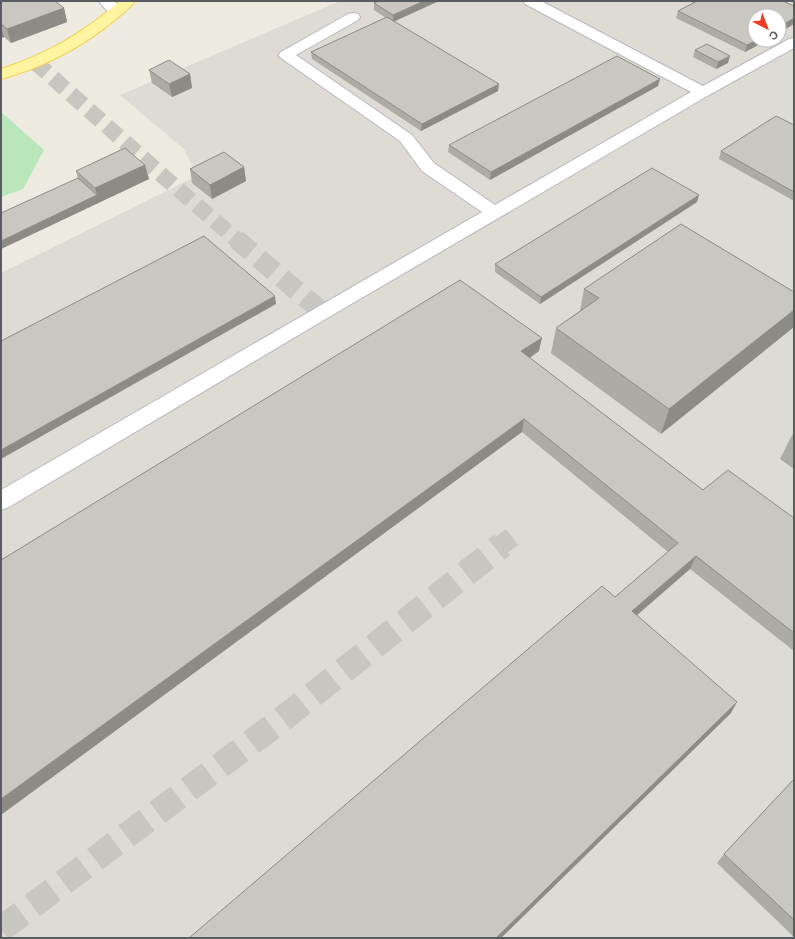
<svg xmlns="http://www.w3.org/2000/svg" width="795" height="939" viewBox="0 0 795 939" font-family="Inter,sans-serif">
  <rect width="100%" height="100%" fill="#edeae0"/>
  <path fill="#dddbd4" fill-rule="evenodd" d="M 340,1 L 794,1 L 794,938 L 1,938 L 1,273 L 197,176 L 184,149 L 120,95 ZM 755,16 L 779,16 L 779,40 L 755,40 Z"/>
  <path fill="#bae6bc" d="M 1,112 L 44,150 L 23,189 L 1,197 Z"/>
  <g fill="none" stroke-linecap="round" stroke-linejoin="round">
    <path stroke="#c8c6c0" stroke-width="16" stroke-dasharray="16 8" stroke-linecap="butt" d="M 35,62 L 164,177 L 237,240"/>
    <path stroke="#c8c6c0" stroke-width="20" stroke-dasharray="20 10" stroke-linecap="butt" d="M 236,239 L 322,312
      M 500,546 L 512,537"/>
    <path stroke="#c8c6c0" stroke-width="26" stroke-dasharray="26 13" stroke-linecap="butt" d="M 1,929 L 276,724 L 502,545"/>
    <g stroke="#b6b8bd" stroke-width="2">
      <path id="minor" d="M 99,1 L 114,1 L 124,11 L 122,14 C 112,17 104,9 99,1 Z
        M 523,1 L 541,1 L 703,86 L 789,39 L 794,38 L 794,48 L 709,95 L 329,317 L 9,507 L 1,510 L 1,490 L 482,212 L 422,171 L 400,141 L 281,58 L 278,55 L 281,52 L 348,14 L 353,13 L 358,14 L 360,17 L 358,20 L 296,55 L 412,135 L 434,163 L 495,205 L 691,92 L 525,4 Z"/>
    </g>
    <g stroke="#f6cf4f" stroke-width="2">
      <path id="major" d="M 120,1 L 135,1 C 130,8 122,14 115,20 C 82,47 42,68 1,79 L 1,69 C 45,55 85,32 120,1 Z"/>
    </g>
    <use href="#minor" fill="#fff" fill-rule="evenodd"/>
    <use href="#major" fill="#fff4a2" fill-rule="evenodd"/>
  </g>
  <path fill="#adaba4" d="M 379,1 L 439,1 L 394,21 L 498,91 L 421,131 L 312,59 L 311,52 L 386,18 L 374,10 L 374,3 Z
    M 697,1 L 783,1 L 794,6 L 794,24 L 779,33 L 779,16 L 755,16 L 755,40 L 767,40 L 745,52 L 676,18 L 678,11 Z
    M 1,2 L 64,8 L 67,22 L 11,43 L 4,37 L 1,38 Z
    M 695,50 L 728,63 L 716,69 L 693,57 Z
    M 149,70 L 190,74 L 192,88 L 172,97 L 152,83 Z
    M 658,86 L 490,180 L 448,152 L 449,145 Z
    M 794,125 L 794,201 L 719,159 L 721,151 Z
    M 145,165 L 149,179 L 1,249 L 78,178 L 76,171 Z
    M 244,167 L 246,181 L 212,199 L 192,183 L 190,169 Z
    M 697,202 L 540,304 L 495,272 L 495,264 Z
    M 584,289 L 794,292 L 661,434 L 551,353 L 556,328 L 580,311 Z
    M 539,351 L 530,358 L 703,490 L 794,518 L 794,651 L 690,569 L 637,615 L 731,713 L 501,938 L 189,938 L 615,597 L 668,552 L 522,432 L 1,560 Z
    M 794,433 L 794,469 L 780,459 L 792,435 Z
    M 794,779 L 794,937 L 717,863 L 724,854 Z"/>
  <path fill="#8d8b86" d="M 424,1 L 439,1 L 393,22 L 393,15 Z
    M 64,8 L 67,22 L 11,43 L 7,29 Z
    M 794,18 L 794,24 L 779,33 L 779,27 Z
    M 1,28 L 4,37 L 1,38 Z
    M 757,40 L 767,40 L 745,52 L 747,45 Z
    M 730,56 L 728,63 L 716,69 L 718,62 Z
    M 190,74 L 192,88 L 172,97 L 169,84 Z
    M 660,79 L 658,86 L 490,180 L 491,172 Z
    M 499,84 L 498,91 L 421,131 L 422,124 Z
    M 145,165 L 149,179 L 1,249 L 1,241 L 97,195 L 95,188 Z
    M 244,167 L 246,181 L 212,199 L 210,185 Z
    M 699,195 L 697,202 L 540,304 L 541,297 Z
    M 275,296 L 276,304 L 1,459 L 1,450 Z
    M 794,310 L 794,327 L 661,434 L 669,409 Z
    M 542,338 L 539,351 L 519,365 L 521,351 Z
    M 524,419 L 522,432 L 1,815 L 1,799 Z
    M 696,556 L 690,569 L 628,623 L 632,611 Z
    M 737,702 L 731,713 L 501,938 L 496,938 Z"/>
  <path fill="#c9c7bf" stroke="#8d8b86" d="M 2,1 L 55,1 L 64,8 L 7,29 L 1,24 L 1,2 Z
    M 379,1 L 424,1 L 393,15 L 374,3 Z
    M 697,1 L 783,1 L 794,6 L 794,18 L 779,27 L 779,16 L 755,16 L 755,40 L 757,40 L 747,45 L 678,11 Z
    M 387,17 L 499,84 L 422,124 L 311,52 Z
    M 707,44 L 730,56 L 718,62 L 695,50 Z
    M 617,56 L 660,79 L 491,172 L 449,145 Z
    M 169,60 L 190,74 L 169,84 L 149,70 Z
    M 776,116 L 794,125 L 794,192 L 721,151 Z
    M 125,148 L 145,165 L 95,188 L 76,171 Z
    M 224,152 L 244,167 L 210,185 L 190,169 Z
    M 652,168 L 699,195 L 541,297 L 495,264 Z
    M 78,178 L 97,195 L 1,241 L 1,213 Z
    M 681,224 L 794,292 L 794,310 L 669,409 L 556,328 L 599,298 L 584,289 Z
    M 204,236 L 275,296 L 1,450 L 1,341 Z
    M 460,280 L 542,338 L 521,351 L 703,490 L 728,470 L 794,518 L 794,633 L 696,556 L 632,611 L 737,702 L 496,938 L 189,938 L 602,586 L 615,597 L 678,543 L 524,419 L 1,799 L 1,560 Z
    M 794,779 L 794,920 L 724,854 Z"/>
  <rect width="795" height="939" fill="none" stroke="#595c62" stroke-width="4"/>
  <g transform="translate(767 28) rotate(138)"><circle r="19" fill="#ffffff" stroke="#bdbec0"/>
  <path d="M0-3L7 15L0 10L-7 15Z" fill="#ef3d23"/>
  <text y="-6" font-size="11" font-weight="bold" text-anchor="middle" fill="#595c62">С</text>
  </g>
</svg>
